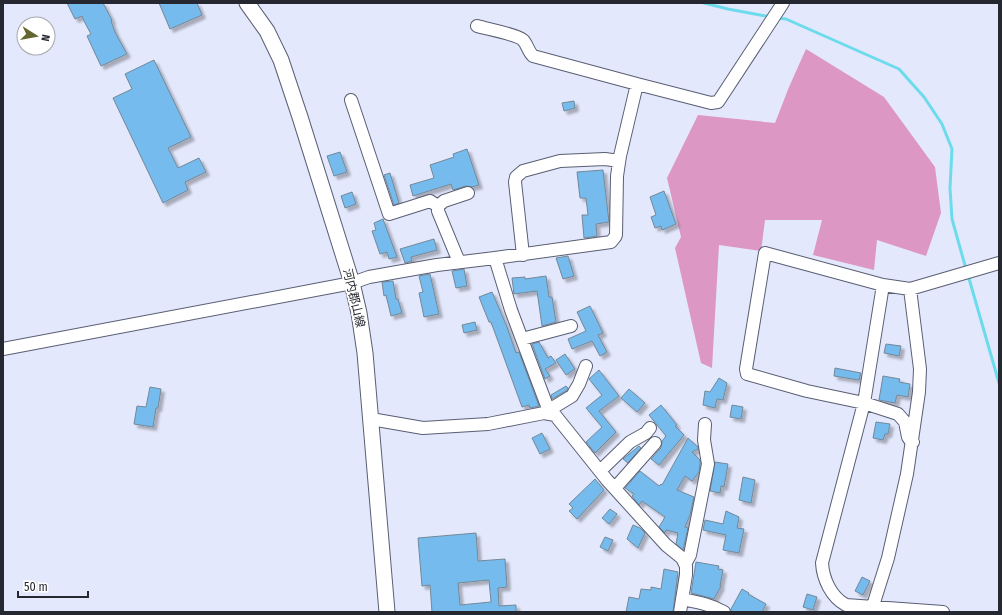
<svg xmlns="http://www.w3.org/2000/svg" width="1002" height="615" viewBox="0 0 1002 615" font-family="'Fira Sans Condensed','Noto Sans JP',sans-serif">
  <defs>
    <filter id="shadow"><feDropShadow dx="3.5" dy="3.5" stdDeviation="1" flood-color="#0004"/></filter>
  </defs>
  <rect width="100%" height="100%" fill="#e3e8fc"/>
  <path fill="#dd97c5" d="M 806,49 L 884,97 L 935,167 L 941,213 L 926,256 L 877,240 L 874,270 L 813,255 L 822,220 L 765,220 L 761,251 L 719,245 L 712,368 L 701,363 L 675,248 L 681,237 L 667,178 L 698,115 L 775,123 L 789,87 Z"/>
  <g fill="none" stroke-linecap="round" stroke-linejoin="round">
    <path stroke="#6cdbeb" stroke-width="3" d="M 704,3 L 728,9 L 771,17
      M 776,18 L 786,19 L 899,69 L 924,97 L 942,124 L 952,149 L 950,188 L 952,219 L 966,269
      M 968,275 L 999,383"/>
  </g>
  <path fill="#74bbee" stroke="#738898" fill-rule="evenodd" filter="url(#shadow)" d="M 67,3 L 103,3 L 112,20 L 111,21 L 115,32 L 127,54 L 101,66 L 87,36 L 91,34 L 84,21 L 82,16 L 75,19 Z
    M 159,3 L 197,3 L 202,15 L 170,29 Z
    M 154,60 L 191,137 L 168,148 L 178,168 L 199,158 L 206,172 L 185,182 L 188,190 L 163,203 L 113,98 L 132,89 L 125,74 Z
    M 574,101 L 575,108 L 564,111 L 562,103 Z
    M 467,149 L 479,185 L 472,187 L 466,186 L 453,190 L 451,184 L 413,196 L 410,185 L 434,178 L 430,165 L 454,157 L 453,154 Z
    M 340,152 L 347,172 L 334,176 L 327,156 Z
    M 603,170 L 609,222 L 596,224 L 597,236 L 584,238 L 582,215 L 588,215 L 586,198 L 580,198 L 577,172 Z
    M 390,173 L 399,203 L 394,205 L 384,175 Z
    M 664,191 L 676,224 L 662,230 L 661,226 L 655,228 L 651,217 L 656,215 L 650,197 Z
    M 352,192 L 356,204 L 345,208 L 341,196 Z
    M 383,219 L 397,257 L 389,259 L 387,252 L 380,254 L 372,231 L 376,230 L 374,223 Z
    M 434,239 L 437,250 L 411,257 L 412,261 L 405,263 L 400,249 Z
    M 568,256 L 574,276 L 563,279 L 556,258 Z
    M 464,269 L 467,286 L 456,288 L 452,271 Z
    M 430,274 L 439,314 L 424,317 L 419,293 L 423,292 L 419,276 Z
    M 546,276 L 549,297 L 552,297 L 556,322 L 542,326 L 537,291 L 514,294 L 512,278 L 525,277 L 525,279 Z
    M 393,281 L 396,299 L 398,299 L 402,313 L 391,316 L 386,295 L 384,296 L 382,282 Z
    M 492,292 L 507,327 L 516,353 L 519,352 L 539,406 L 530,408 L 529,405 L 522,407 L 491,322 L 489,322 L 479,297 Z
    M 590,306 L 603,333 L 598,335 L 607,352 L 600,356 L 592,341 L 572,349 L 568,339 L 586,331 L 577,312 Z
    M 475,322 L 477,330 L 464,333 L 462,325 Z
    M 539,342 L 548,358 L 551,356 L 556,363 L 545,369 L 550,376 L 545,379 L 532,344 Z
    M 886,344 L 901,346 L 899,356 L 884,353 Z
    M 565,354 L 575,369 L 566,375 L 556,360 Z
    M 835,368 L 861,373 L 859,380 L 834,376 Z
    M 599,370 L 619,396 L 599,411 L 616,432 L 595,453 L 586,442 L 602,427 L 586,408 L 602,395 L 589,379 Z
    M 883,376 L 900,379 L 899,382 L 910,384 L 908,397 L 897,395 L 895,403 L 879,400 Z
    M 719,378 L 727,383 L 723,400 L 717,399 L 715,408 L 703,405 L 705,391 L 710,392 Z
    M 566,386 L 568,388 L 566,391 L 552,399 L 551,395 Z
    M 150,387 L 161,389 L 158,408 L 156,408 L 153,427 L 134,424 L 137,406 L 146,407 Z
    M 629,389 L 645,403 L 637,412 L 621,398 Z
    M 661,405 L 677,425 L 675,426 L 684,435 L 659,465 L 651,459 L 661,448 L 662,441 L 666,436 L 649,415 Z
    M 732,405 L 743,407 L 741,419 L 730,417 Z
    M 876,422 L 890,424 L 888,434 L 885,434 L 883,440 L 873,438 Z
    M 542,433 L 550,449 L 540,454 L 532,438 Z
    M 688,438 L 698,447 L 698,449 L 692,452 L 700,460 L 700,464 L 699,472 L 692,481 L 685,476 L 677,490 L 694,497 L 690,515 L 685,527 L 688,528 L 683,550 L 676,544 L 678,533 L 666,530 L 665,533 L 659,527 L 665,517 L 642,501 L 639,505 L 632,496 L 634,494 L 625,488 L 640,471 L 659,486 L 661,484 L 662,485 Z
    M 639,446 L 641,448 L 628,463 L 623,459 Z
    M 715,462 L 728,464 L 724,487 L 721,486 L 720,493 L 710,491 Z
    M 743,477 L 755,480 L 751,503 L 739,500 Z
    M 595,479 L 604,490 L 577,519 L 569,511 L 573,508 L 569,504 Z
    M 610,509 L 617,514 L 609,524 L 602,518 Z
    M 726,511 L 739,517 L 737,528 L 744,529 L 739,553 L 723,550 L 726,535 L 703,530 L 705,520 L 723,524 Z
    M 633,525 L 640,528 L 645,533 L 638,548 L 627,539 Z
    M 476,533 L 478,561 L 505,559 L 507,587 L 498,588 L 499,606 L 516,605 L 516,612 L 432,612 L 430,585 L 422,586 L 418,538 ZM 489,580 L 491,602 L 460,605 L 458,583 Z
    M 605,537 L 613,540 L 608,551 L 600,547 Z
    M 696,562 L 719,566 L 718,569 L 723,570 L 720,586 L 721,586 L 714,599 L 691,593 Z
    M 664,569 L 678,572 L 673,612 L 626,612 L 629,597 L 639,599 L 641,589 L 651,590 L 651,587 L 661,589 Z
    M 862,577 L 870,581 L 863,595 L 855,591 Z
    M 742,589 L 749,593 L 748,594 L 766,604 L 762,612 L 731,612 L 731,609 Z
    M 807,594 L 817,597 L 813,610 L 803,607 Z"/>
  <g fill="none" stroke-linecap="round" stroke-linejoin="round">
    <g stroke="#595e73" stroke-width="14">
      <path id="minor" d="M 477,26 C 487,29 516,34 523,40 C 527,44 528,51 533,56 L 637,84
        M 351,100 L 389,214 L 430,201 L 438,206
        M 523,255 L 515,182 L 516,177 L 523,171 L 560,161 L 605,159 L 619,161
        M 495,258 L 511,310 L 550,414
        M 459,262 L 438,211 L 438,206 L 444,201 L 468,193
        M 883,285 L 864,403 L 822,563 C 823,579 831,597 846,605 L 943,612
        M 522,339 L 571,326
        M 3,349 L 352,283 L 369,277 L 437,265 L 495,258 L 611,242 L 615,237 L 616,235 L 617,176 L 620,156 L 637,84 L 711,103 L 718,102 L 783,3
        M 549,410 L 572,396 L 579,384 L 586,366
        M 371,419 L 423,428 L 488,424 L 544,413 L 555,415 L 607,480 L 666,545 L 682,558 L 686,566 L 686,575 L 680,612
        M 913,442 L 910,440 L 908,437 L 905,422 L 898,414 L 864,403 L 807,391 L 747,374 L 746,369 L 765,253 L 883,285 L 910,289 L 999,263
        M 600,471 L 630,442 L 646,433 L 650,428
        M 615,488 L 655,443
        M 685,564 L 690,555 L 708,464 L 704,440 L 705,424
        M 682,599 C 697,602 710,604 724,612
        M 871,612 L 888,558 L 907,474 L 919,392 L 920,369 L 910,289"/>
    </g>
    <g stroke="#595e73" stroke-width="17">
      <path id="major" d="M 247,3 L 267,31 L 281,60 L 300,117 L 352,283 L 359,313 L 365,353 L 387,612"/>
    </g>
    <use href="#minor" stroke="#fff" stroke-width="12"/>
    <use href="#major" stroke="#fff" stroke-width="15"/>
  </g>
  <g text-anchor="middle" stroke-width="3.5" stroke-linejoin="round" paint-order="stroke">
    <g font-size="12" fill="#262831" stroke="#fff">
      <text transform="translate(354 298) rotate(77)" y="4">河内郡山線</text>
    </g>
  </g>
  <rect width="1002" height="615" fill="none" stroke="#262831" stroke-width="8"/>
  <g transform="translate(36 36) rotate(101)"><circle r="19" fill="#ffffff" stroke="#a8a9ad"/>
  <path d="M0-3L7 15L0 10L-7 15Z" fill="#646431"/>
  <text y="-6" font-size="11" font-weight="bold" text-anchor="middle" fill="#262831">N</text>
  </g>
  <path d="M18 591v6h70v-6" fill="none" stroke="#262831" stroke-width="2"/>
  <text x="24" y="591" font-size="12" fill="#262831" stroke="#ffffff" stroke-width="3" paint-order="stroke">50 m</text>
</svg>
